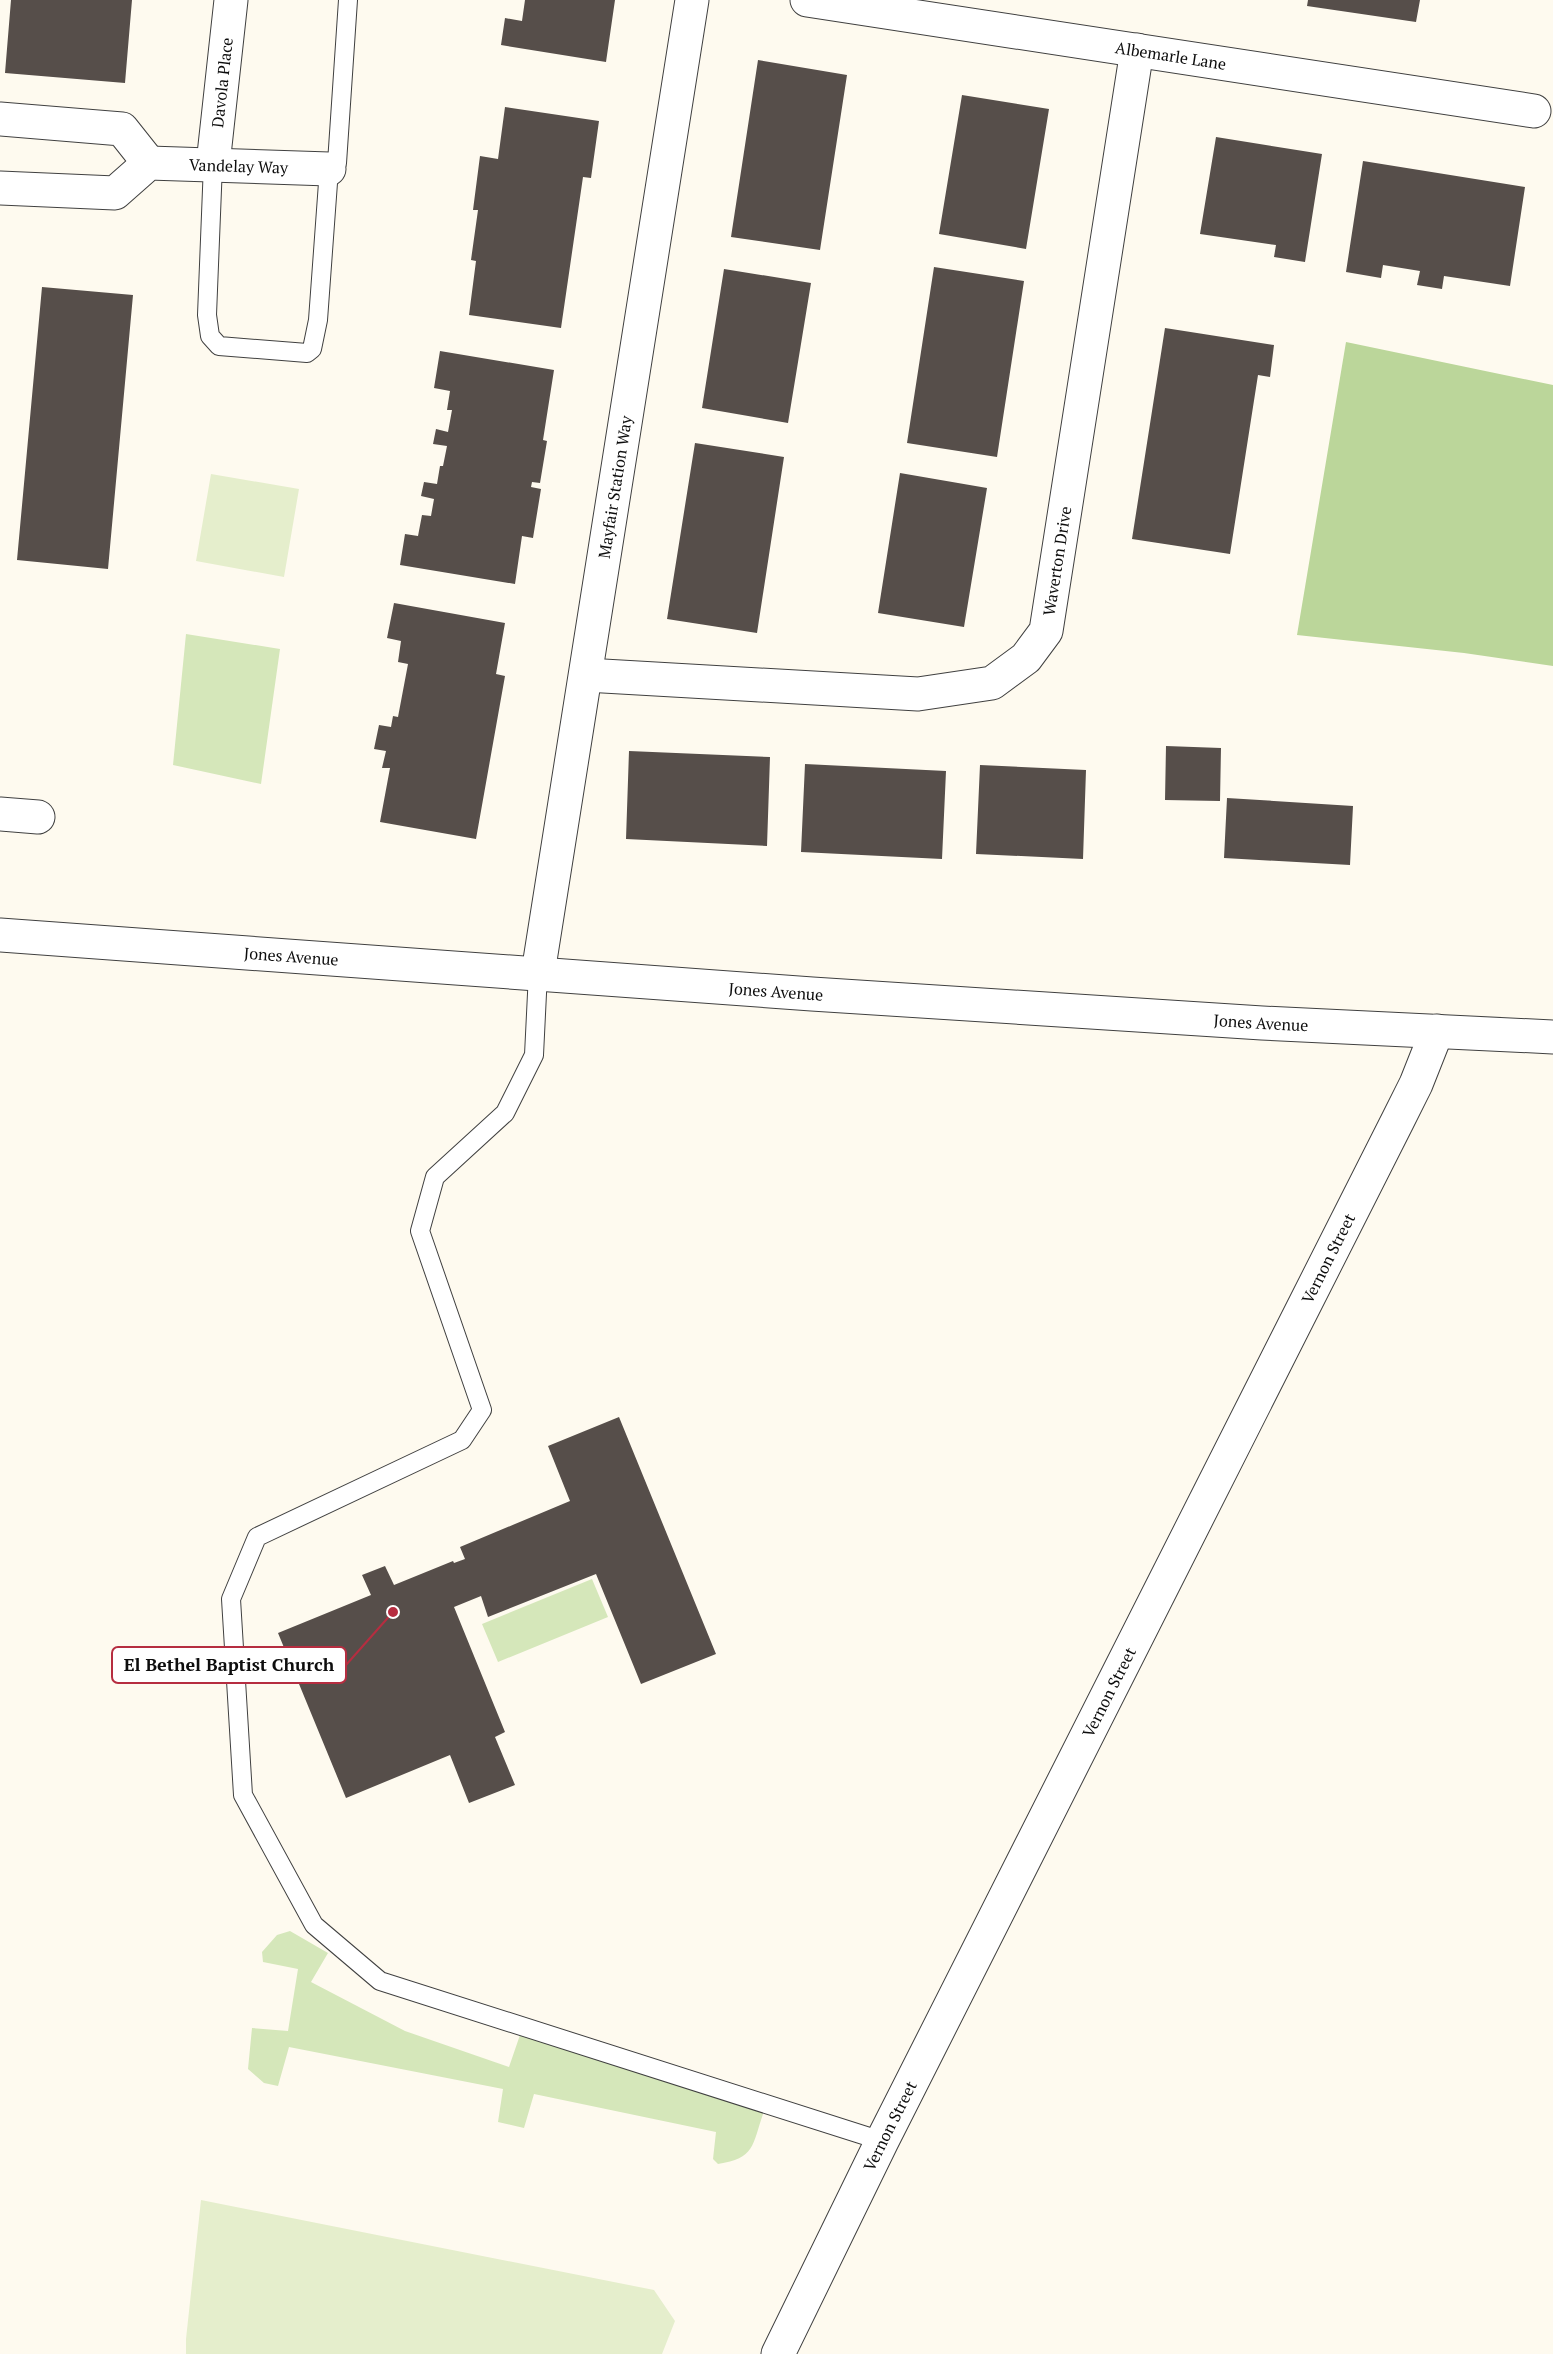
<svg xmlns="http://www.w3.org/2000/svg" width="1553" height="2354" viewBox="0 0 1553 2354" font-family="'PT Serif',serif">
  <rect width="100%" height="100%" fill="#fefaef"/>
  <path fill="#d5e7ba" d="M 186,634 L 280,649 L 261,784 L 173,765 Z
    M 592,1579 L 608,1617 L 498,1662 L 482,1624 Z
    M 290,1931 L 328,1953 L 311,1982 L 405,2031 L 509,2067 L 520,2035 L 758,2105 L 763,2114 C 752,2146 755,2158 718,2164 L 713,2159 L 716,2132 L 534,2094 L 524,2128 L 498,2122 L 503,2089 L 289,2047 L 278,2086 L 264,2083 L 248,2069 L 252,2028 L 288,2031 L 298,1969 L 263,1962 L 262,1952 L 277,1935 Z"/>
  <path fill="#bbd69a" d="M 1346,342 L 1553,385 L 1553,666 L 1464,653 L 1297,635 Z"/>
  <path fill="#e5eecc" d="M 211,474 L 299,489 L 284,577 L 196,561 Z
    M 201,2200 L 654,2290 L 675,2321 L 662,2354 L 186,2354 L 186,2339 Z"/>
  <path fill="#564e4a" d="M 11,0 L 132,0 L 125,83 L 5,73 Z
    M 525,0 L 615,0 L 606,62 L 501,45 L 505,18 L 522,21 Z
    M 1308,0 L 1420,0 L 1416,22 L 1307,6 Z
    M 758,60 L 847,75 L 820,250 L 731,237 Z
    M 962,95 L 1049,109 L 1026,249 L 939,234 Z
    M 505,107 L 599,121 L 591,178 L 583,177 L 561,328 L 469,315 L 476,261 L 471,260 L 478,210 L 473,210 L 480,156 L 498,159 Z
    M 1216,137 L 1322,154 L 1305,262 L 1274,257 L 1276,245 L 1200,234 Z
    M 1363,161 L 1525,187 L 1510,286 L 1444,276 L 1442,289 L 1417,285 L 1420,271 L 1383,265 L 1381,278 L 1346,272 Z
    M 934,267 L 1024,281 L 997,457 L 907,443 Z
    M 724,269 L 811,283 L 788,423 L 702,408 Z
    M 42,287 L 133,295 L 108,569 L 17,560 Z
    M 1165,328 L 1274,345 L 1270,377 L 1258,375 L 1230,554 L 1132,539 Z
    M 440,351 L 554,370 L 543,440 L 547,441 L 540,483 L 532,482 L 531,487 L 541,489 L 533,538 L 522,536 L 515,584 L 400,565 L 405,534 L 418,536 L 422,515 L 431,516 L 434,499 L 421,496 L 424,482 L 437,484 L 440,466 L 443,466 L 447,446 L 433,444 L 436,429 L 448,432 L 452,410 L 447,410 L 450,391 L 434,388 Z
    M 695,443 L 784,457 L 757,633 L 667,619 Z
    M 900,473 L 987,488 L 964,627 L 878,613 Z
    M 394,603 L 505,623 L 496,674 L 505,676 L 476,839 L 380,822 L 390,768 L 382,768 L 386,751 L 374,749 L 379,725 L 391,727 L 393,716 L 398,717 L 408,664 L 398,662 L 401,641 L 387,638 Z
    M 1166,746 L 1221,748 L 1220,801 L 1165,800 Z
    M 629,751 L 770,757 L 767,846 L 626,839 Z
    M 805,764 L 946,771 L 942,859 L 801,852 Z
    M 980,765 L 1086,770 L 1083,859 L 976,854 Z
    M 1227,798 L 1353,806 L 1350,865 L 1224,858 Z
    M 619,1417 L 716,1654 L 641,1684 L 596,1574 L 488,1617 L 481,1596 L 454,1607 L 505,1732 L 495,1737 L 515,1785 L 469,1803 L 450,1755 L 346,1798 L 278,1633 L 371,1595 L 362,1575 L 385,1566 L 394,1585 L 453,1561 L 454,1563 L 465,1559 L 460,1547 L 570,1501 L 548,1446 Z"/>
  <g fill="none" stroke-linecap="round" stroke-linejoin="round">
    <g stroke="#404040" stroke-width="20">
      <path id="lane" d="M 213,164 L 207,315 L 210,336 L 219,346 L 307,353 L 312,349 L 318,320 L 329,169 L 337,163 L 348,0
        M 538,973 L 534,1055 L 505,1113 L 435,1177 L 420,1231 L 482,1410 L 462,1440 L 257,1537 L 231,1599 L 243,1795 L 314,1925 L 380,1981 L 882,2141"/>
    </g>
    <g stroke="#404040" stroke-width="35">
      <g id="street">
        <path id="s1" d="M 807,0 L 1534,111"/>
        <path d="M 0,119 L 122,129 L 149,163"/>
        <path id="s2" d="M 213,164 L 231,0"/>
        <path id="s3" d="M 0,188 L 115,193 L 149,163 L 329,169"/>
        <path id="s4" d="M 586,675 L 918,694 L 992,683 L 1026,658 L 1046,631 L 1137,50"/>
        <path d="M 0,814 L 38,817"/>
        <path id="s5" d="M 0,935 L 812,994 L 1262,1023 L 1553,1037"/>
        <path id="s6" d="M 538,973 L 692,0"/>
        <path id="s7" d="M 778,2354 L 882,2141 L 1398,1120 L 1416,1084 L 1437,1031"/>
      </g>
    </g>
    <use href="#lane" stroke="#fff" stroke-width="18"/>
    <use href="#street" stroke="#fff" stroke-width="33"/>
  </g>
  <g text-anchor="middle" stroke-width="6" stroke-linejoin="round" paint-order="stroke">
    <g font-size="16" fill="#0d0d0d" stroke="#fff">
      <text dy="6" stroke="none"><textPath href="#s1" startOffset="368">Albemarle Lane</textPath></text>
      <text dy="6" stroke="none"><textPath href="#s2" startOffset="82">Davola Place</textPath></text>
      <text dy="6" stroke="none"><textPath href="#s3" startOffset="250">Vandelay Way</textPath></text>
      <text dy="6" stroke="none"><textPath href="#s6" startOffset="492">Mayfair Station Way</textPath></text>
      <text dy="6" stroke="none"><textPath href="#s4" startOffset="554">Waverton Drive</textPath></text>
      <text dy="6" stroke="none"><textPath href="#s5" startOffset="292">Jones Avenue</textPath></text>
      <text dy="6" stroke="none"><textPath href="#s5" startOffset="778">Jones Avenue</textPath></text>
      <text dy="6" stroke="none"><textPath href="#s5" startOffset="1264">Jones Avenue</textPath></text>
      <text dy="6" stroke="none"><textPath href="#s7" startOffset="1226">Vernon Street</textPath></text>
      <text dy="6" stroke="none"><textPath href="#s7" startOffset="740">Vernon Street</textPath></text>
      <text dy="6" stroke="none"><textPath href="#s7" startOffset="254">Vernon Street</textPath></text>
    </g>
  </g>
  <path fill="none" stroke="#b62d40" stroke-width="2" d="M393 1612L346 1665"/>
  <circle fill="#b62d40" stroke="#fff" stroke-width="2" cx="393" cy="1612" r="6"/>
  <rect fill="#fff" stroke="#b62d40" stroke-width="2" x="112" y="1647" width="234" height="36" rx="6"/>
  <g font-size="18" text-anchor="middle" font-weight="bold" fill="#0d0d0d">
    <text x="229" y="1671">El Bethel Baptist Church</text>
  </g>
</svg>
